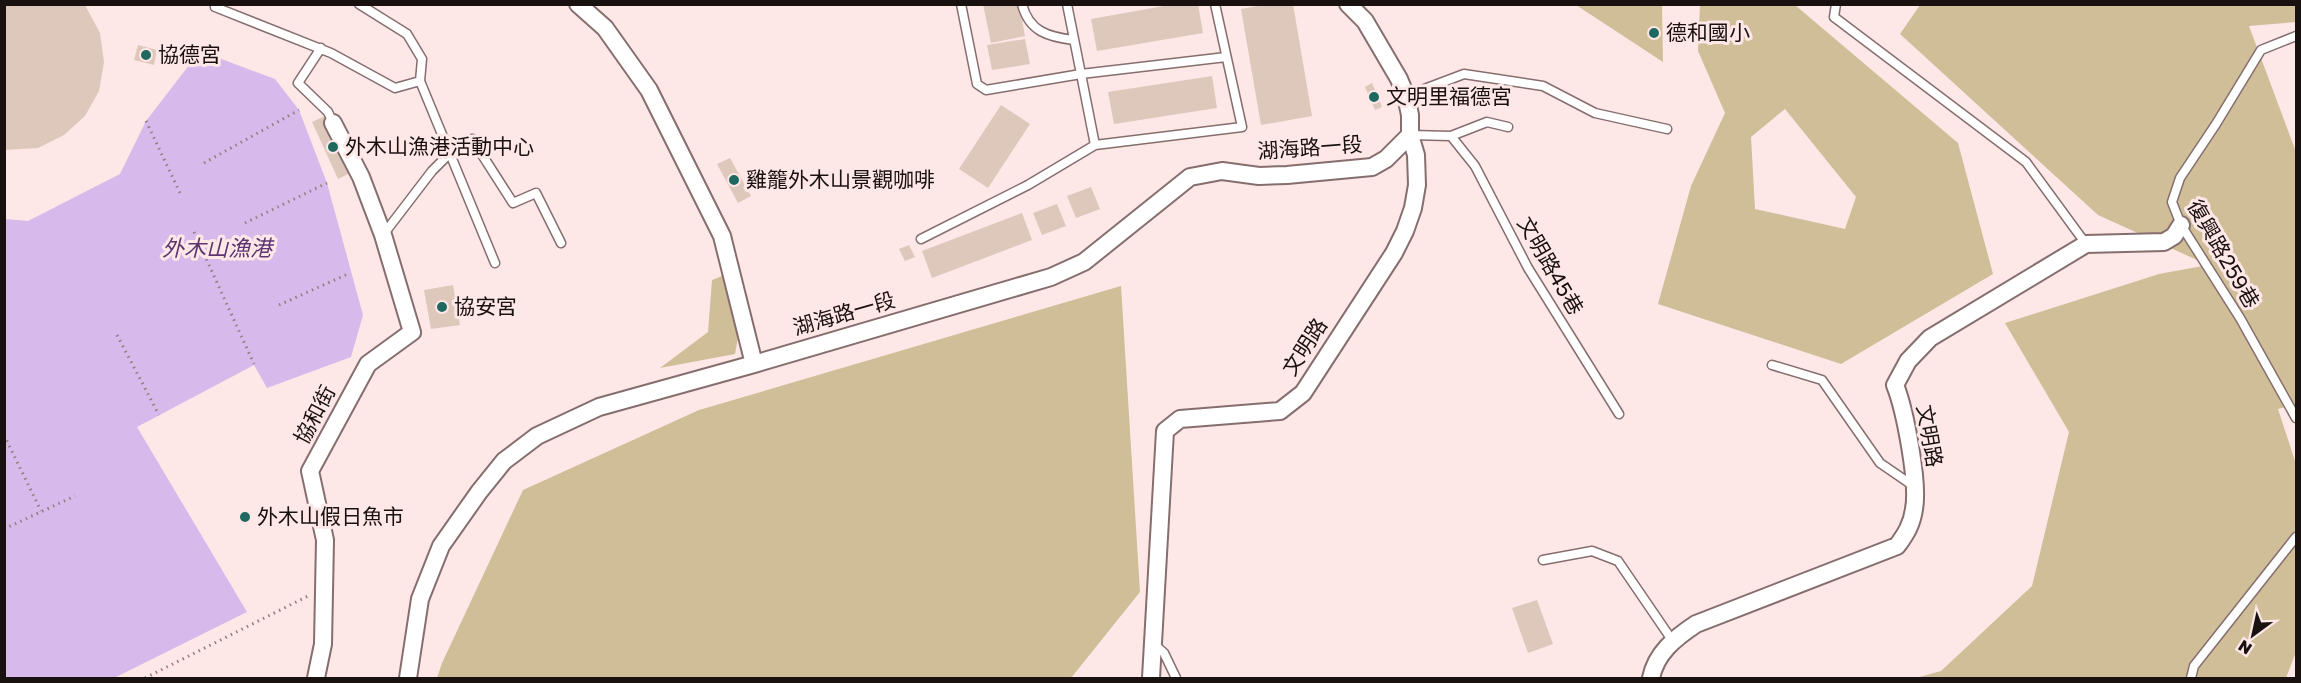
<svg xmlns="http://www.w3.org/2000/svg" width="2301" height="683" viewBox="0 0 2301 683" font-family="'Golos Text','Noto Sans TC',sans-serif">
  <rect width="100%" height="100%" fill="#fee7e7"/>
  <path fill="#d0be99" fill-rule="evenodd" d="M 1576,5 L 1662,5 L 1663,62 Z
    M 1700,5 L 1795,5 L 1958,143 L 1993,274 L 1841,364 L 1658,304 L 1691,186 L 1725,113 L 1698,51 ZM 1785,109 L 1856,197 L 1845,229 L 1755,209 L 1751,137 Z
    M 1920,5 L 2296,5 L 2296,22 L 2249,26 L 2296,152 L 2296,404 L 2278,409 L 2296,464 L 2296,652 L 2286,678 L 1916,678 L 1941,671 L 2032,586 L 2069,432 L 2005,323 L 2159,274 L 2208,265 L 2098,215 L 1900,34 Z
    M 722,276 L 739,332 L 735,354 L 660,368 L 708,332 L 712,280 Z
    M 1121,286 L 1140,592 L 1071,678 L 437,678 L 442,663 L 523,490 L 699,410 Z"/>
  <path fill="#d8b9eb" d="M 200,51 L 275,79 L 299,110 L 327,183 L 363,315 L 351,357 L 267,388 L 254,365 L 137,427 L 247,612 L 114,678 L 5,678 L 5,219 L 28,221 L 120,174 L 146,121 Z"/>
  <path fill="#dec8bb" d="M 983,4 L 1019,4 L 1025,36 L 991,43 Z
    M 1175,4 L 1198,4 L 1203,33 L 1097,51 L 1091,19 Z
    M 1269,4 L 1293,4 L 1312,116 L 1261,125 L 1241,9 Z
    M 4,5 L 85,5 L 100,33 L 104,62 L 99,91 L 85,116 L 64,135 L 38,148 L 4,150 Z
    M 1025,39 L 1030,64 L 992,70 L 987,45 Z
    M 138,45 L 157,50 L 154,65 L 134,60 Z
    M 1212,76 L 1217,108 L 1114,124 L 1108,92 Z
    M 1372,83 L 1382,107 L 1375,110 L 1365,87 Z
    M 1001,105 L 1030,124 L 988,188 L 959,169 Z
    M 327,115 L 354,171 L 338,179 L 312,122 Z
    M 730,158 L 751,196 L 738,203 L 717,164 Z
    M 1091,187 L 1100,209 L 1076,218 L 1067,196 Z
    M 1057,204 L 1066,226 L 1042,235 L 1033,213 Z
    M 1022,213 L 1032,240 L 932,278 L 922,251 Z
    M 909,245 L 915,257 L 905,261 L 899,249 Z
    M 453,285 L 460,325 L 431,329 L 424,290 Z
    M 1537,600 L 1553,644 L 1528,653 L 1512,608 Z"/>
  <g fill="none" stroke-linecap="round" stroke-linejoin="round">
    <g stroke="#866e6e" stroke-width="11">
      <path id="service" d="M 359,4 L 407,34 L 422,59 L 420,81 L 495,263
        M 1022,4 C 1029,32 1049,37 1074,40
        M 1067,4 L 1081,74 L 1226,57
        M 1836,4 L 1834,17 L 2026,162 L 2086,244
        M 215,7 L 331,53 L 395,88 L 420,81
        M 2296,36 L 2261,50 L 2216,124 L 2180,178 L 2172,202 L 2181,225 L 2240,318 L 2296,418
        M 321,48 L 298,83 L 328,112 L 333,123
        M 1406,96 L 1464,74 L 1543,86 L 1595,113 L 1667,129
        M 1410,135 L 1451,136 L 1475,166 L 1528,268 L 1619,414
        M 1451,136 L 1487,122 L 1508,127
        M 1095,145 L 1242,127 L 1215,4
        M 383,235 L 432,171 L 449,154 L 472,139 L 513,203 L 536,193 L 561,243
        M 921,239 L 1028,185 L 1095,145 L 1081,74 L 986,90 L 977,84 L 961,4
        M 1772,365 L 1822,380 L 1880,463 L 1915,487
        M 1543,560 L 1592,551 L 1618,561 L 1672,640
        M 1154,644 L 1164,653 L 1176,678
        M 2191,678 L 2194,666 L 2296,537"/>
    </g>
    <g stroke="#866e6e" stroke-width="20">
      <path id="minor" d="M 578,4 L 605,28 L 649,90 L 722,236 L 754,364
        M 316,678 L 323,644 L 325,540 L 310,471 L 368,364 L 412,332 L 383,235 L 361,177 L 333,123
        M 408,678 L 420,599 L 441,546 L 479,492 L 504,461 L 537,436 L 599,407 L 754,364 L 1051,277 L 1084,262 L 1190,177 L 1222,171 L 1259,176 L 1287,175 L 1372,167 L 1386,159 L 1410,135
        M 1151,678 L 1165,431 L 1180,419 L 1280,411 L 1303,393 L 1394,253 L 1405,231 L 1413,208 L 1417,185 L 1416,155 L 1410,135 L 1410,115 L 1406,96 L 1399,79 L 1365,21 L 1348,4
        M 1651,678 C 1656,653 1675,638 1696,624 L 1897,546 C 1906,534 1912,524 1914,509 C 1919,483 1905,410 1895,385 L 1908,361 L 1930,338 L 2086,244 L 2164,242 L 2174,236 L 2181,225"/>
    </g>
    <path stroke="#918181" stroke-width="3" stroke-dasharray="1.5 4.5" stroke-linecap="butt" d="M 146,121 L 180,193
      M 204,163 L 299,110
      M 245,223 L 327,183
      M 194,232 L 254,364
      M 279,305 L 350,273
      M 117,335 L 159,415
      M 4,435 L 41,511
      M 4,529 L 75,496
      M 145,678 L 308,596"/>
    <use href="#service" stroke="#fff" stroke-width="8"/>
    <use href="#minor" stroke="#fff" stroke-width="16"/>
  </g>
  <g fill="#1e6860" stroke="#fee7e7" stroke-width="2">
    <circle cx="1654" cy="33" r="6"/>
    <circle cx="146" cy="55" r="6"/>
    <circle cx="1374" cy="97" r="6"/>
    <circle cx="333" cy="147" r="6"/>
    <circle cx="734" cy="180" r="6"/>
    <circle cx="442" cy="307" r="6"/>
    <circle cx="245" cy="517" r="6"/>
  </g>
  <g text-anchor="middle" stroke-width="6" stroke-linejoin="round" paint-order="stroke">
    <g font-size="21" fill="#191010" stroke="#fee7e7" text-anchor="start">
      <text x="1666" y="40">德和國小</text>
      <text x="158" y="62">協德宮</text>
      <text x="1386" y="104">文明里福德宮</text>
      <text x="345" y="154">外木山漁港活動中心</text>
      <text x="746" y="187">雞籠外木山景觀咖啡</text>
      <text x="454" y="314">協安宮</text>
      <text x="257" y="524">外木山假日魚市</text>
    </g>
    <g font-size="21" fill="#191010" stroke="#fee7e7">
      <text transform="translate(1310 148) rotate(-4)" y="7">湖海路一段</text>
      <text transform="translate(2223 254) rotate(60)" y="7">復興路259巷</text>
      <text transform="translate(1550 266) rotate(60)" y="7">文明路45巷</text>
      <text transform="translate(844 314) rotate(-16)" y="7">湖海路一段</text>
      <text transform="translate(1305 347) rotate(-57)" y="7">文明路</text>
      <text transform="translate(315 415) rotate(-62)" y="7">協和街</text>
      <text transform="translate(1929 436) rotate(80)" y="7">文明路</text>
    </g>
    <g font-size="22" font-style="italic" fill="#5c3571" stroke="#fee7e7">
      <text x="217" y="256">外木山漁港</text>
    </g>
  </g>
  <rect width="2301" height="683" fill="none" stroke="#191010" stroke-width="12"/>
  <g transform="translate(2253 635) rotate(213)" stroke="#fee7e7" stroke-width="4.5" paint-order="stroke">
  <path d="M0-4.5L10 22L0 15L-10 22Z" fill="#191010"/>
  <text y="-9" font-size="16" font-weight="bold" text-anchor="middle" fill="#191010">N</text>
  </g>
</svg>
